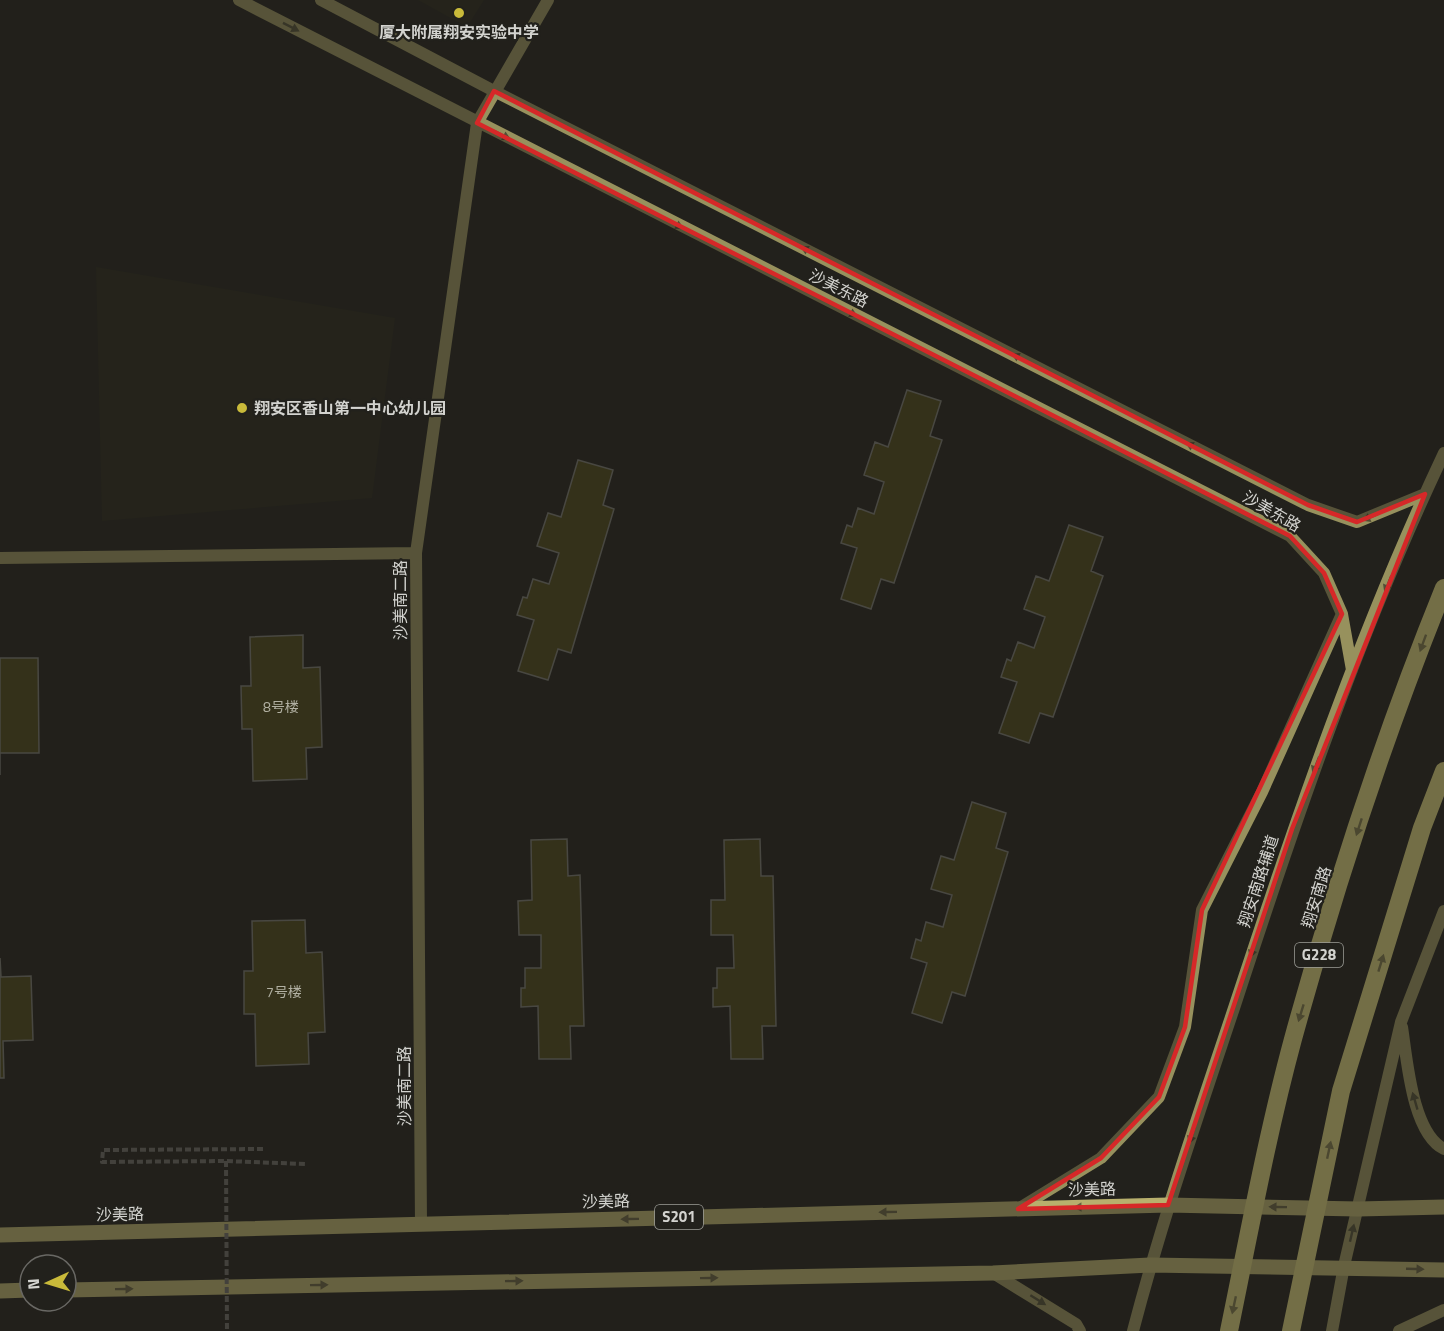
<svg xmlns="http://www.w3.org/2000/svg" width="1444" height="1331" viewBox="0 0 1444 1331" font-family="'Titillium Web','Noto Sans SC',sans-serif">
  <rect width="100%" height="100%" fill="#22211c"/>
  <path fill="#28271b" d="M 418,0 L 484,0 L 467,27 Z
    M 96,267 L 395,318 L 372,498 L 102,521 Z"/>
  <path fill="#4a4519" stroke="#777770" stroke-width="1.5" d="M 907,390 L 941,401 L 930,436 L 942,440 L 894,583 L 881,579 L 871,609 L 841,599 L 857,548 L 841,543 L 847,525 L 852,527 L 858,508 L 874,514 L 884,482 L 864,475 L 875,442 L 888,447 Z
    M 578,460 L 613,470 L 603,505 L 614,509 L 571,653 L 558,649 L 548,680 L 518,671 L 534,620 L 517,615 L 523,597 L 527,598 L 533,579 L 549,584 L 559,553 L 537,546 L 548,513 L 561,517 Z
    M 1069,525 L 1103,537 L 1091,571 L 1103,576 L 1053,717 L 1040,713 L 1029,743 L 999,733 L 1017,682 L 1001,677 L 1007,659 L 1011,661 L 1018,642 L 1034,648 L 1045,617 L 1024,609 L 1036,576 L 1049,581 Z
    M 303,635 L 303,668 L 320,667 L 322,747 L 306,748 L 307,779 L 253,781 L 252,729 L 242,729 L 241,686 L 251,686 L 250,637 Z
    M 0,658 L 38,658 L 39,753 L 0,753 L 0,775 Z
    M 972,802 L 1006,813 L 996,848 L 1008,852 L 965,996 L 952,992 L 942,1023 L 912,1013 L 927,963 L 911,958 L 916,939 L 921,941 L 926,922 L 943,927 L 952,895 L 931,889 L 941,856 L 954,860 Z
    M 567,839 L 568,876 L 580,875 L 584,1026 L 570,1026 L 571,1059 L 539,1059 L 538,1006 L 521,1007 L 521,988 L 525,988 L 525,968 L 541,968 L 541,935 L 519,935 L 518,901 L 532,900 L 531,840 Z
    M 760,839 L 761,876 L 773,876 L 776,1026 L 762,1026 L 763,1059 L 731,1059 L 730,1006 L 713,1007 L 713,988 L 717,988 L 717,968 L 734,968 L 733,935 L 711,935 L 711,900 L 725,900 L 724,840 Z
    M 305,920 L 306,953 L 322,952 L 325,1032 L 308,1033 L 309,1064 L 256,1066 L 255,1014 L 244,1014 L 244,971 L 253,971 L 252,921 Z
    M 0,958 L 1,977 L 31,976 L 33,1040 L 3,1041 L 4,1078 L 0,1078 Z"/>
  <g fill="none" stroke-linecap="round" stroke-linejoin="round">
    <path stroke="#6a6965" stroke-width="4" stroke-dasharray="6 3" stroke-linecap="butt" d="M 263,1149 L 103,1150 L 102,1162 L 226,1161 L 305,1164"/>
    <path stroke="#97915d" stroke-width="12" d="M 239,0 L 1290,536 L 1324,573 L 1342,614 L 1352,670
      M 321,0 L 494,91 L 1308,505 L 1357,522 L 1425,494
      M 0,558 L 416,553
      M 1402,1027 C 1407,1059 1412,1133 1444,1149
      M 1018,1209 L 1101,1158 L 1159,1097 L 1185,1027 L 1202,910 L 1262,792 L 1342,614
      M 421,1224 L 416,553 L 477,123 L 548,0
      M 993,1273 L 1076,1324 L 1080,1331
      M 1133,1331 C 1162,1220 1199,1113 1235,1005 C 1296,818 1360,631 1444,453
      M 1332,1331 L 1344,1266 L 1401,1022 L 1444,911
      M 1399,1331 L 1444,1310"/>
    <path stroke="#b8b06d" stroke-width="15" d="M 0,1235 L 1168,1205 L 1358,1209 L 1444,1207
      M 66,1290 L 993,1273 L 1150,1265 L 1444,1270
      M 0,1291 L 30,1290"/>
    <path stroke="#6a6965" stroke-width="4" stroke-dasharray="6 3" stroke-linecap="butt" d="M 226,1161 L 227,1331"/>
    <path stroke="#d6cd7a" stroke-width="18" d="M 1229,1331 C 1249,1234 1267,1135 1293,1039 C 1334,890 1386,731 1444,588
      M 1291,1331 L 1341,1091 L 1422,828 L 1444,771"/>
  </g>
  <defs><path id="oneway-solid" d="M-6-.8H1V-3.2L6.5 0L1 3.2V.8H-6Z" transform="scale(1.5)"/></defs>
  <g fill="#514e36">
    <use href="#oneway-solid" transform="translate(291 27) rotate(27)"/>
    <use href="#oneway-solid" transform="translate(502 135) rotate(27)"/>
    <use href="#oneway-solid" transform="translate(675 224) rotate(27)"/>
    <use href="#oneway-solid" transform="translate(809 251) rotate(-153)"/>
    <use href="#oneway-solid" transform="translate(849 312) rotate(27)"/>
    <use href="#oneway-solid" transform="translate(1020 358) rotate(-153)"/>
    <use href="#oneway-solid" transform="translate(1194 447) rotate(-153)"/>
    <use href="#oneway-solid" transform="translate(1371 517) rotate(157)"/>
    <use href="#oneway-solid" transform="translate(1388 584) rotate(112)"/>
    <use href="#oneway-solid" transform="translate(1316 765) rotate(111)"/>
    <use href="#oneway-solid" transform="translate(1253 949) rotate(108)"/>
    <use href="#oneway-solid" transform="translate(1415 1101) rotate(-106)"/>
    <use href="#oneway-solid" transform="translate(1192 1135) rotate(108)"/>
    <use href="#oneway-solid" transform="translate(1352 1233) rotate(-77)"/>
    <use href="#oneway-solid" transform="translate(1038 1300) rotate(32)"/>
  </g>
  <g fill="#7c774b">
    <use href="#oneway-solid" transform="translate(1423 643) rotate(110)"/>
    <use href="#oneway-solid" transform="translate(1359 827) rotate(108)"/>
    <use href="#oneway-solid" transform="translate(1381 963) rotate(-73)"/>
    <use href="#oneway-solid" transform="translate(1301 1013) rotate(107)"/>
    <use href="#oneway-solid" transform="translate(1329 1150) rotate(-78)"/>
    <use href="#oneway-solid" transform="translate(1234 1305) rotate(102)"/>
  </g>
  <g fill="#666140">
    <use href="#oneway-solid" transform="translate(1083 1207) rotate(179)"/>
    <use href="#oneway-solid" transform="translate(1278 1207) rotate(-179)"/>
    <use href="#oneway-solid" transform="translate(888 1212) rotate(179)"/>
    <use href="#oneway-solid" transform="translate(630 1219) rotate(179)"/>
    <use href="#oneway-solid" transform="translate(1415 1269) rotate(2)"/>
    <use href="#oneway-solid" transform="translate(709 1278) rotate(-1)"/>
    <use href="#oneway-solid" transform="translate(514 1281) rotate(-1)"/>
    <use href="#oneway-solid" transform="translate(319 1285) rotate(-1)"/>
    <use href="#oneway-solid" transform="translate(124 1289) rotate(-1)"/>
  </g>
  <path d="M0 0H1444V1331H0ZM 494,91 L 1308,505 L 1357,522 L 1425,494 L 1292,829 L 1168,1205 L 1018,1209 L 1101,1158 L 1159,1097 L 1185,1027 L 1202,910 L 1342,614 L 1324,573 L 1290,536 L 477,123 Z" fill="#22211c" fill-opacity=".55" fill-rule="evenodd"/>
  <path fill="none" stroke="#d62828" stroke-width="4.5" stroke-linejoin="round" d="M 494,91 L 1308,505 L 1357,522 L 1425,494 L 1292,829 L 1168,1205 L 1018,1209 L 1101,1158 L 1159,1097 L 1185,1027 L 1202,910 L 1342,614 L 1324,573 L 1290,536 L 477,123 Z"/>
  <g fill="#c9ba3a" stroke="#22211c" stroke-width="2">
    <circle cx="459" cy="13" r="6"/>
    <circle cx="242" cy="408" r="6"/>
  </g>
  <g text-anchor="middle" stroke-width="4.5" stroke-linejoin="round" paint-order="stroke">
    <g font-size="14" fill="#b1b0a2">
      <text x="281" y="712">8号楼</text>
      <text x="284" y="997">7号楼</text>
    </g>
    <g fill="#22211c" stroke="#9e9e99" stroke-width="1.5">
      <rect x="1295" y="943" width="48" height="24" rx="4.5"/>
      <rect x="655" y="1205" width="48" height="24" rx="4.5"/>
    </g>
    <g font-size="15" font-weight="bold" fill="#d3d3cf">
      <text x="1319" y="960">G228</text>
      <text x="679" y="1222">S201</text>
    </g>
    <g font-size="16" font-weight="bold" fill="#d3d3cf" stroke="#22211c">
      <text x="459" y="38">厦大附属翔安实验中学</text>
      <text x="254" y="414" text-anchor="start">翔安区香山第一中心幼儿园</text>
    </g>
    <g font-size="16" fill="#d3d3cf" stroke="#22211c">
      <text transform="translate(839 288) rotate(27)" y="6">沙美东路</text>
      <text transform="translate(1272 511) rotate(30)" y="6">沙美东路</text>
      <text transform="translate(400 600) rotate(-90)" y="6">沙美南二路</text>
      <text transform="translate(1258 881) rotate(-72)" y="6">翔安南路辅道</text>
      <text transform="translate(1316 897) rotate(-73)" y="6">翔安南路</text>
      <text transform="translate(404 1086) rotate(-90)" y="6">沙美南二路</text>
      <text transform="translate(1092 1189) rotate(-1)" y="6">沙美路</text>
      <text transform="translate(606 1201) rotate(-1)" y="6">沙美路</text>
      <text transform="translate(120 1214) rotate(-1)" y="6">沙美路</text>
    </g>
  </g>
  <g transform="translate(48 1283) rotate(266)"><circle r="28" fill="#22211c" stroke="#696864" stroke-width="1.5"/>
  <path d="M0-4.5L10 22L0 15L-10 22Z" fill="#c9ba3a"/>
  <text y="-9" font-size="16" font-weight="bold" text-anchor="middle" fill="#d3d3cf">N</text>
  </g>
</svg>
